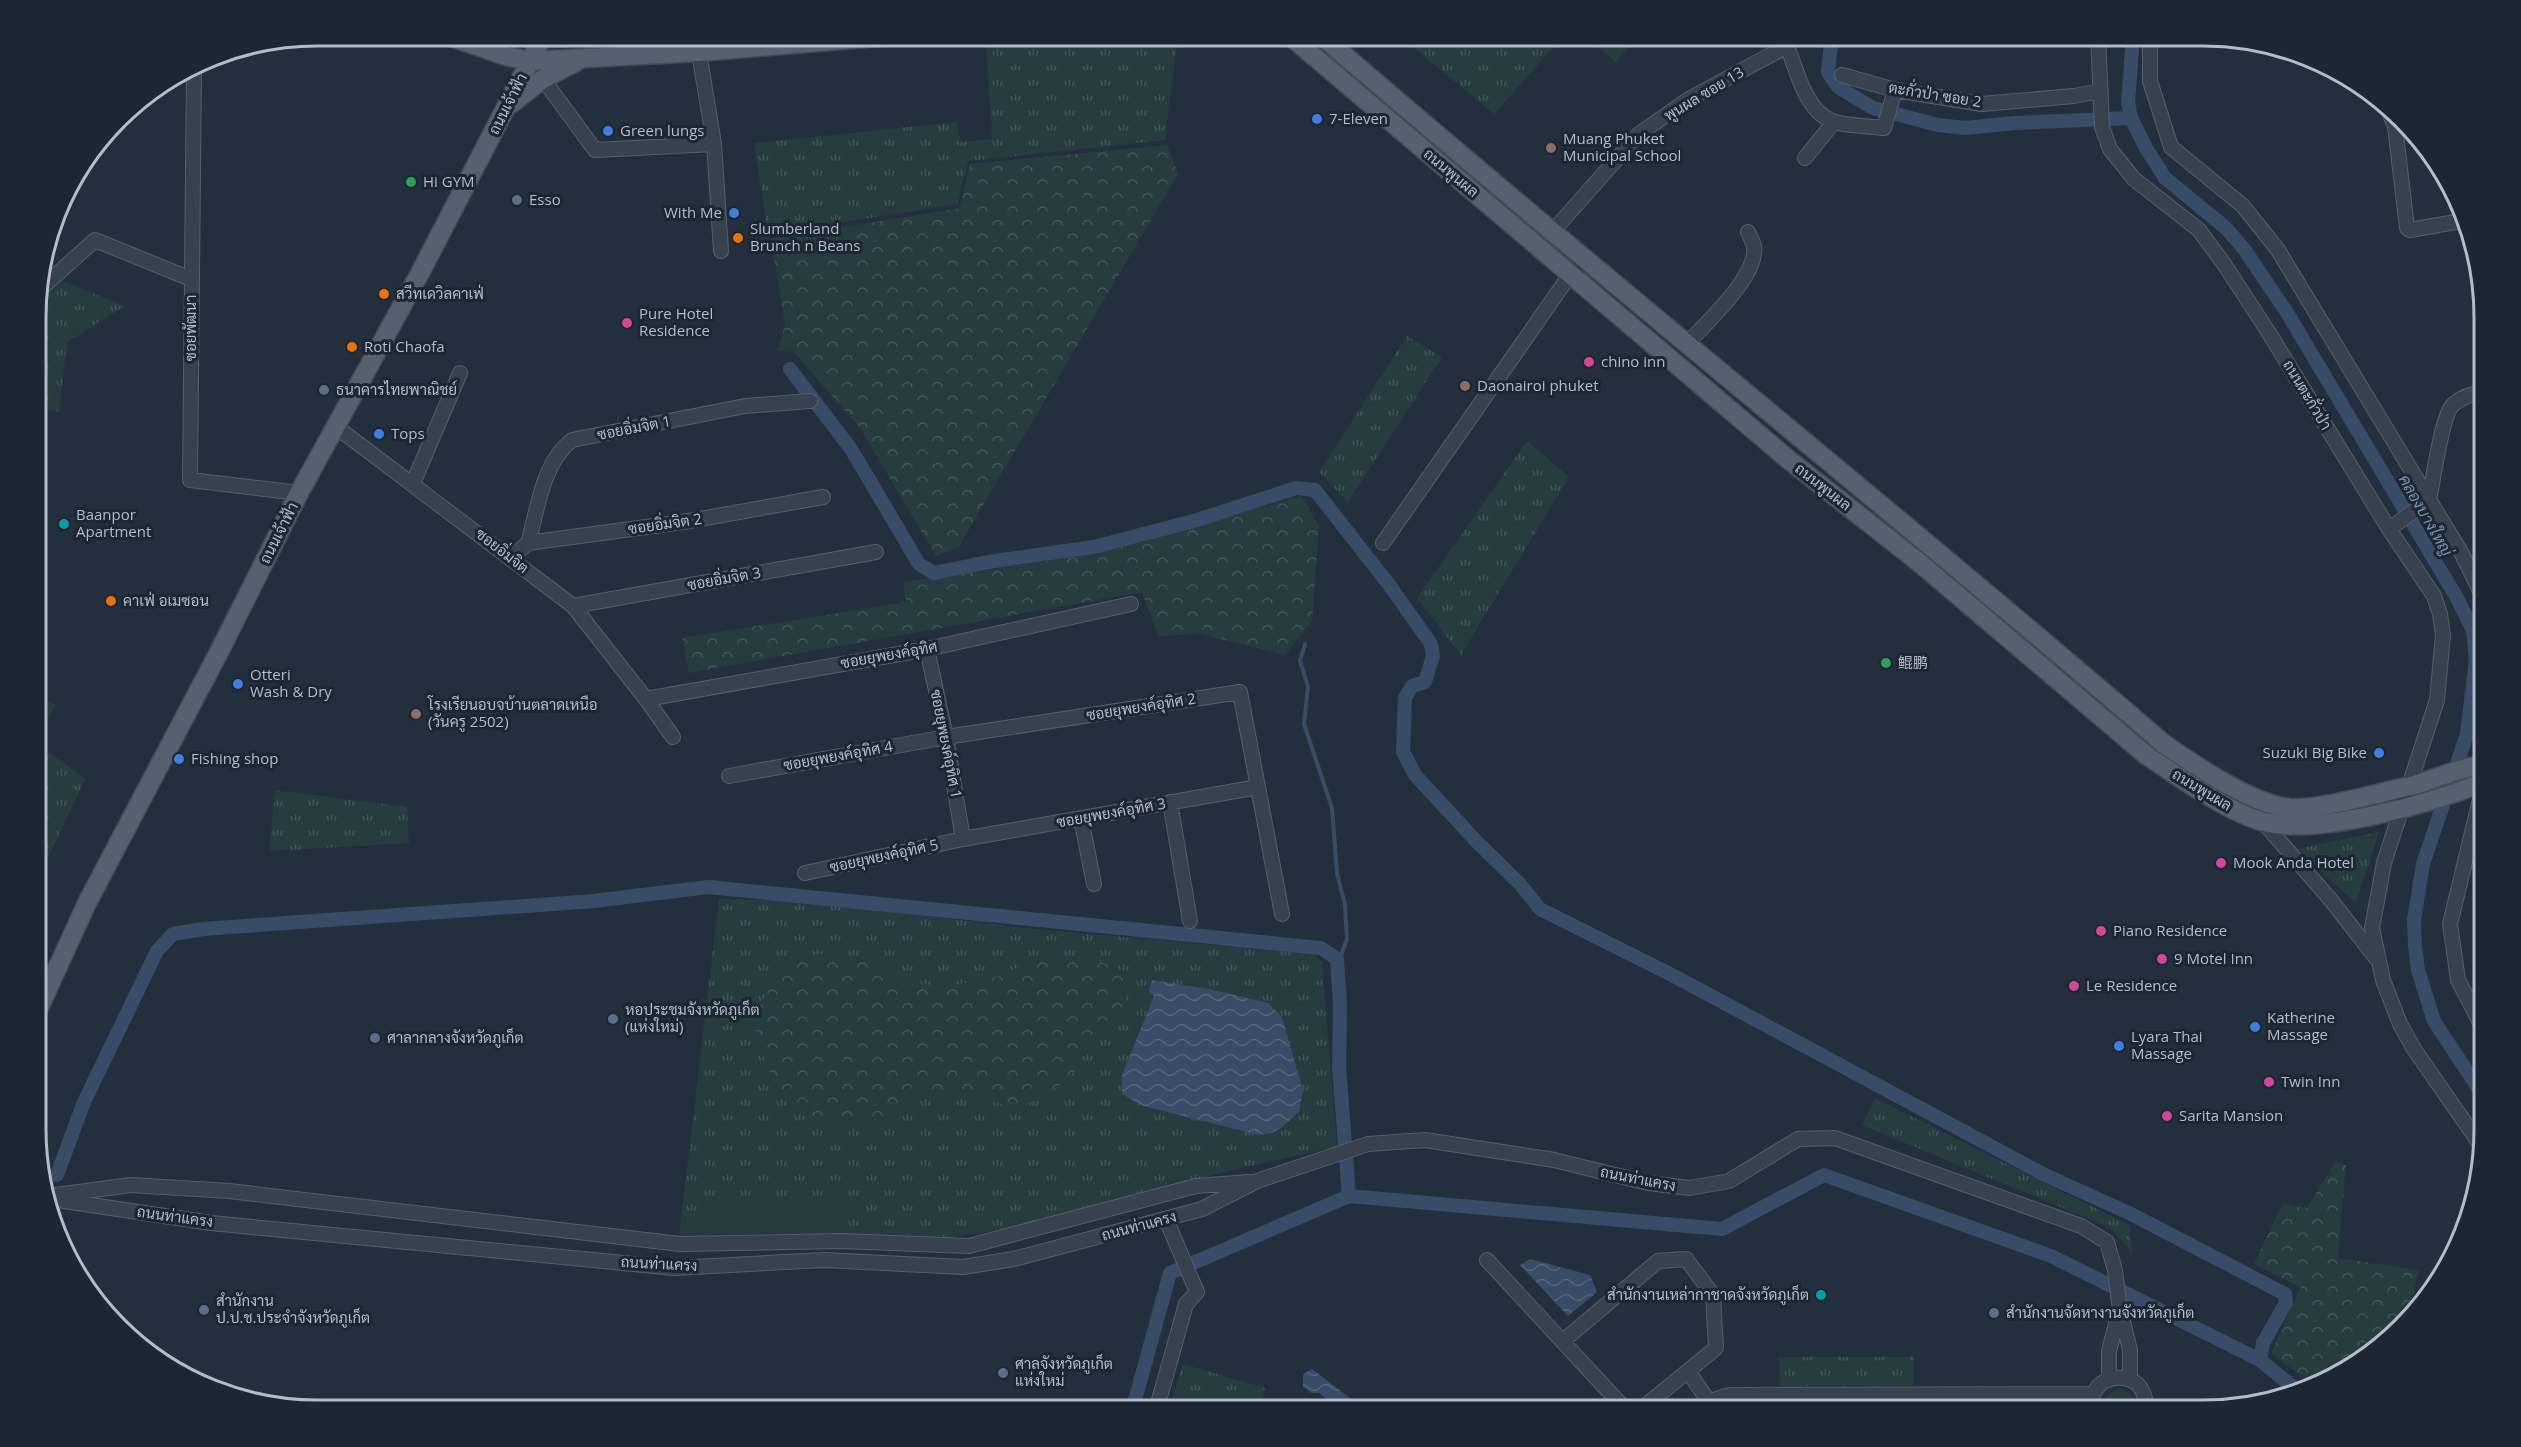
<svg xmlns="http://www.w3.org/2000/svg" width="2521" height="1447" viewBox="0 0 2521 1447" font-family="'Open Sans','Noto Sans SC',Sarabun,sans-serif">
  <defs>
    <pattern id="grass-tufts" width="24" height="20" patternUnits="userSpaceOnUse" patternTransform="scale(1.5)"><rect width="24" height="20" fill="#263c3f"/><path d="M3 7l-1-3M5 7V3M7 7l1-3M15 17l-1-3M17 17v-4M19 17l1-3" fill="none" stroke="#435659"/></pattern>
    <pattern id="forest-crowns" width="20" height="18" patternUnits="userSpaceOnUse" patternTransform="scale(1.5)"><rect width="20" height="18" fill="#263c3f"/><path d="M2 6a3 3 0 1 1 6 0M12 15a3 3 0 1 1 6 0" fill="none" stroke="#435659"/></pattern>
    <pattern id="water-waves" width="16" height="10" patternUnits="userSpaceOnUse" patternTransform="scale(1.5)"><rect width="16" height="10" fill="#394c67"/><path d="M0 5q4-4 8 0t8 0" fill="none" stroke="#53647b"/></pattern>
  </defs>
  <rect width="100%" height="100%" fill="#242f3e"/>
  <path fill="url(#grass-tufts)" d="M 1041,36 L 1178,36 L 1165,140 L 968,161 L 957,204 L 768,234 L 754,143 L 957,122 L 961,142 L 992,139 L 986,41 Z
    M 1400,36 L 1556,36 L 1560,40 L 1494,114 Z
    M 62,281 L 125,306 L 67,342 L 59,412 L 38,408 L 38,301 Z
    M 1407,336 L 1442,357 L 1348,502 L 1319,472 Z
    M 1527,441 L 1569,477 L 1461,655 L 1417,598 Z
    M 38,696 L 55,705 L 38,739 Z
    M 38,744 L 85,779 L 38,879 Z
    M 275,790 L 407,807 L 409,843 L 269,851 Z
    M 2379,832 L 2356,903 L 2296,849 Z
    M 719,899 L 802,901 L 1035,929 L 1314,954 L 1322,962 L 1337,1147 L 1228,1171 L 1002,1230 L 952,1237 L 844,1233 L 679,1235 Z
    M 1875,1098 L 2129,1225 L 2132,1253 L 2111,1228 L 1862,1125 Z
    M 1779,1357 L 1914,1357 L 1914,1385 L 1780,1386 Z
    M 1183,1364 L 1265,1388 L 1260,1411 L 1169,1411 Z
    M 2116,1389 C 2129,1389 2136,1398 2131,1410 L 2107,1410 L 2105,1404 L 2107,1396 Z"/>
  <path fill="url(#forest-crowns)" d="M 1167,145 L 1178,174 L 958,548 L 936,556 L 860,428 L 794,352 L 778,351 L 785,324 L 771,239 L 960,208 L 970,164 Z
    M 1301,496 L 1319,526 L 1312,621 L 1285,655 L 1201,634 L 1158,636 L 1142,592 L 689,673 L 682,638 L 906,602 L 903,582 L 1095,554 Z
    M 836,952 L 861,959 L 912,985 L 960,984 L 997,977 L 1018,967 L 1068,956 L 1096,960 L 1123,971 L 1131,984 L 1120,1012 L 1102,1024 L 1073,1073 L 1053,1091 L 1030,1103 L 1006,1106 L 970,1093 L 943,1091 L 911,1100 L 879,1118 L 850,1127 L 811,1121 L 779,1095 L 756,1038 L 755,1018 L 771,980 L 791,963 L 813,955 Z
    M 2335,1162 L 2346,1165 L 2338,1258 L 2420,1270 L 2402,1329 L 2345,1373 L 2311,1383 L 2271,1353 L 2301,1287 L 2254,1264 L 2283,1203 L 2307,1208 Z"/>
  <path fill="#263c3f" d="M 1584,36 L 1639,36 L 1616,62 Z
    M 844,1198 L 844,1227 L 698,1229 L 698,1201 Z"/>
  <path fill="url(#water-waves)" d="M 1152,980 L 1209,989 L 1268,1003 L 1282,1017 L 1303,1091 L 1299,1112 L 1281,1128 L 1272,1133 L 1258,1135 L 1140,1105 L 1122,1094 L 1122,1075 L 1154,996 L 1149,991 Z
    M 1530,1259 L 1590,1275 L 1597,1292 L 1568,1316 L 1520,1265 Z
    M 1312,1369 L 1367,1411 L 1349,1411 L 1345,1408 L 1341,1410 L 1319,1393 L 1312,1393 L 1303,1387 L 1303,1374 Z"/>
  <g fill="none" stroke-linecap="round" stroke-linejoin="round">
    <path stroke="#394c67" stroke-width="4" d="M 1305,644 L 1300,661 L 1308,687 L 1304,724 L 1332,808 L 1337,873 L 1345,905 L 1347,939 L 1338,963"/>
    <path stroke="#394c67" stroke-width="14" d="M 1832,36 L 1828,72 L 1838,87 L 1873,108 L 1938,125 L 1965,128 L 2015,123 L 2131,118
      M 2133,36 L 2128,102 L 2131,118 L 2146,148 L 2165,178 L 2226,228 L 2244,249 L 2286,311 L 2375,460 L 2457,598 L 2473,631 L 2476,659 L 2467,734 L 2423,864 L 2414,920 L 2415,946 L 2418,970 L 2434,1021 L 2484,1097
      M 790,369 L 851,449 L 919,564 L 934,573 L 988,562 L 1094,547 L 1197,520 L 1296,488 L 1315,490 L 1390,586 L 1431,644 L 1433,656 L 1425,682 L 1412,686 L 1405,698 L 1403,752 L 1415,775 L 1477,842 L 1520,884 L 1540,909 L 1674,976 L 2043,1174 L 2131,1214 L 2285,1294 L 2286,1303 L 2263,1343 L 2260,1360
      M 57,1175 L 84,1102 L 157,951 L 173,934 L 203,929 L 594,901 L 708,887 L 1321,948 L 1337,959 L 1340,1006 L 1339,1067 L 1349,1196
      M 1132,1411 L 1170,1273 L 1349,1196 L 1722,1229 L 1824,1175 L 2051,1256 L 2260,1360 L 2294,1388"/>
    <g stroke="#565f6c" stroke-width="16">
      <path id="minor" d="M 2098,36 L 2102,127 L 2110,149 L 2134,179 L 2199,230 L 2224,264 L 2269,333 L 2389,529 L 2434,596 L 2440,614 L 2443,635 L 2437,700 L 2384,863 L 2372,928 L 2383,980 L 2400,1024 L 2414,1049 L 2484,1150
        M 2150,36 L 2150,81 L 2171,147 L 2243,206 L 2278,250 L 2462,554 L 2484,599
        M 699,52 L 714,144 L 721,251
        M 194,67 L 190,480 L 299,493
        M 1842,75 L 1895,90 L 1982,104 L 2074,96 L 2101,91
        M 543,79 L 595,150 L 714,144
        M 2386,105 L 2395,126 L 2407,228 L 2410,230 L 2461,221
        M 1805,158 L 1834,122
        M 1553,231 L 1639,134 L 1689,99 L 1787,46 C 1797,71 1805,110 1832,121 C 1845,126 1869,126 1884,128 L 1895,90
        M 38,291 L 95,240 L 191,279
        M 1687,344 C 1707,322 1750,283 1754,254 C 1756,246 1751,239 1748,232
        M 335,426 L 573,606 L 646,699 L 673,737
        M 413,483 L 460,373
        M 2389,529 L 2429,500 C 2433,482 2442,412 2454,404 C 2462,397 2474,393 2484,392
        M 528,543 C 538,509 542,463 572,440 L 745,406 L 810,401
        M 1383,543 L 1565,282 L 1586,259
        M 511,558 L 528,543 L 683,522 L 823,497
        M 573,606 L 876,552
        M 927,649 L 946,737 L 963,839
        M 646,699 L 927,649 L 1131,604
        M 729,776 L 946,737 L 1240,692 L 1282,914
        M 2484,783 L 2450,924 L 2458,980 L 2484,1030
        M 1170,802 L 1190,921
        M 1081,818 L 1094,884
        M 2262,821 L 2330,899 L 2376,958
        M 805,873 L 963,839 L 1258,787
        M 56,1195 L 131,1185 L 229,1191 L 680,1244 L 843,1241 L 969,1246 L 1196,1186 L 1249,1182
        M 51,1199 L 211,1223 L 675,1268 L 824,1260 L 963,1267 L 1014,1259 L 1202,1209 L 1257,1181 L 1368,1144 L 1425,1140 L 1554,1160 L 1648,1183 L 1690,1188 L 1729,1181 L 1798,1139 L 1835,1138 L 2081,1226 L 2107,1242 L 2115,1270 L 2120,1310 L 2130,1350 L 2130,1379
        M 1487,1260 L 1627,1411
        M 1563,1341 L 1658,1261 L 1686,1259 L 1713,1295 L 1716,1348 L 1639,1411
        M 1688,1371 L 1715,1411
        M 2109,1378 L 2109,1351 L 2119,1312
        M 1980,1394 L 1981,1410
        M 1779,1395 L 1779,1411
        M 1881,1395 L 1881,1411
        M 1711,1406 L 1714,1400 L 1730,1395 L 2093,1394
        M 2094,1410 C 2082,1371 2151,1363 2145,1410
        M 1156,1411 L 1186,1304 L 1197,1292 L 1166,1219"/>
    </g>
    <g stroke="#414a57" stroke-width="21">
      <path id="major" d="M 448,36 L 506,56 L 531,61 L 699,52 L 890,36
        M 508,36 L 542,38 L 609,36
        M 1290,36 L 1789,460 L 1921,564 L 2146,755 C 2178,776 2226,811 2261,821 C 2315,837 2432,803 2484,782
        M 1322,36 C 1599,276 1886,504 2164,744 C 2195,765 2251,804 2289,808 C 2320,810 2378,793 2410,786 C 2434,780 2459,767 2484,765
        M 511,104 L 543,79 L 576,62
        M 38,1010 L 87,903 L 219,652 L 299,493 L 419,275 L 542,38"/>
    </g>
    <use href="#minor" stroke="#38414e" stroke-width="14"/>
    <use href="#major" stroke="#56606e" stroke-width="18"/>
  </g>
  <g fill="#3f7fe0" stroke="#1d2633" stroke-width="2">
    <circle cx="1317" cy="119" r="6"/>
    <circle cx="608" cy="131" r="6"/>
    <circle cx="734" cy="213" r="6"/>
    <circle cx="379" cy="434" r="6"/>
    <circle cx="238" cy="684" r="6"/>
    <circle cx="2379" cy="753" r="6"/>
    <circle cx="179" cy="759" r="6"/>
    <circle cx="2255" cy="1027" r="6"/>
    <circle cx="2119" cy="1046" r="6"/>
  </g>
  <g fill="#8d6e63" stroke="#1d2633" stroke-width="2">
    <circle cx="1551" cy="148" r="6"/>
    <circle cx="1465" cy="386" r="6"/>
    <circle cx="416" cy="714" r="6"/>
  </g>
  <g fill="#2e9e5b" stroke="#1d2633" stroke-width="2">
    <circle cx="411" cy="182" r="6"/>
    <circle cx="1886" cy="663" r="6"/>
  </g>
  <g fill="#5c6f8a" stroke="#1d2633" stroke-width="2">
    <circle cx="517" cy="200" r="6"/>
    <circle cx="324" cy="390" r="6"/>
    <circle cx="613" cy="1019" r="6"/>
    <circle cx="375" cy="1038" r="6"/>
    <circle cx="204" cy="1310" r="6"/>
    <circle cx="1994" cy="1313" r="6"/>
    <circle cx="1003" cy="1373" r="6"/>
  </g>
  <g fill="#e8710a" stroke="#1d2633" stroke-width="2">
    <circle cx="738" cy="238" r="6"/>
    <circle cx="384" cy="294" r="6"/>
    <circle cx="352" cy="347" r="6"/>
    <circle cx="111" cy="601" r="6"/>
  </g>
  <g fill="#d1479c" stroke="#1d2633" stroke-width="2">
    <circle cx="627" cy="323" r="6"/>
    <circle cx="1589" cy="362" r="6"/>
    <circle cx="2221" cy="863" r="6"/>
    <circle cx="2101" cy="931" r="6"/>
    <circle cx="2162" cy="959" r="6"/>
    <circle cx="2074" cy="986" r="6"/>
    <circle cx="2269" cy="1082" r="6"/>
    <circle cx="2167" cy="1116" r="6"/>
  </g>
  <g fill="#0f9aa8" stroke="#1d2633" stroke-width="2">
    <circle cx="64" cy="524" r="6"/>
    <circle cx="1821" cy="1295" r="6"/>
  </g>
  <g text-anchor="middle" stroke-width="6" stroke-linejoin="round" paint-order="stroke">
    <g font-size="15" fill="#b4bcc9" stroke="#1d2633">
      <text transform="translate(1704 94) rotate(-31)" y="5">พูนผล ซอย 13</text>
      <text transform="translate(1935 95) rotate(9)" y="5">ตะกั่วป่า ซอย 2</text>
      <text transform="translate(508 104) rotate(-63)" y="5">ถนนเจ้าฟ้า</text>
      <text transform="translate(1451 173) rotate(40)" y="5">ถนนพูนผล</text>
      <text transform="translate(191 328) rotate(-90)" y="5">ซอยพัฒนา</text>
      <text transform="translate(2307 395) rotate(59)" y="5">ถนนตะกั่วป่า</text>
      <text transform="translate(634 428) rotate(-11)" y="5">ซอยอิ่มจิต 1</text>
      <text transform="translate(1823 487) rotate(38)" y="5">ถนนพูนผล</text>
      <text transform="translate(665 524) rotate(-8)" y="5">ซอยอิ่มจิต 2</text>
      <text transform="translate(279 533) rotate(-63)" y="5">ถนนเจ้าฟ้า</text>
      <text transform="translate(502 551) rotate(38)" y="5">ซอยอิ่มจิต</text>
      <text transform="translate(724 579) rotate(-10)" y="5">ซอยอิ่มจิต 3</text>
      <text transform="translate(889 655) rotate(-10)" y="5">ซอยยุพยงค์อุทิศ</text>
      <text transform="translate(1141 707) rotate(-9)" y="5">ซอยยุพยงค์อุทิศ 2</text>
      <text transform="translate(946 744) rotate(79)" y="5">ซอยยุพยงค์อุทิศ 1</text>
      <text transform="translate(838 756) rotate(-10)" y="5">ซอยยุพยงค์อุทิศ 4</text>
      <text transform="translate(2202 790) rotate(31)" y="5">ถนนพูนผล</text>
      <text transform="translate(1111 813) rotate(-10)" y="5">ซอยยุพยงค์อุทิศ 3</text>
      <text transform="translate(884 856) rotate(-12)" y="5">ซอยยุพยงค์อุทิศ 5</text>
      <text transform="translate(1638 1179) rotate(11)" y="5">ถนนท่าแครง</text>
      <text transform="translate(175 1217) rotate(8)" y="5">ถนนท่าแครง</text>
      <text transform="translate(1139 1226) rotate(-15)" y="5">ถนนท่าแครง</text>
      <text transform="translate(659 1264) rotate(3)" y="5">ถนนท่าแครง</text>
    </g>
    <g font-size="15" fill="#b4bcc9" stroke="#1d2633" text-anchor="start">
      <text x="1329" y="124">7-Eleven</text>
      <text x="620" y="136">Green lungs</text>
      <text x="1563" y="144">Muang Phuket<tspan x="1563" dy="17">Municipal School</tspan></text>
      <text x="423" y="187">Hi GYM</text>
      <text x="529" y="205">Esso</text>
      <text x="722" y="218" text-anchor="end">With Me</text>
      <text x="750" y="234">Slumberland<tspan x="750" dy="17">Brunch n Beans</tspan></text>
      <text x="396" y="299">สวีทเดวิลคาเฟ่</text>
      <text x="639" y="319">Pure Hotel<tspan x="639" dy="17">Residence</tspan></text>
      <text x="364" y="352">Roti Chaofa</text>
      <text x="1601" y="367">chino inn</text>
      <text x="1477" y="391">Daonairoi phuket</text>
      <text x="336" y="395">ธนาคารไทยพาณิชย์</text>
      <text x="391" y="439">Tops</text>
      <text x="76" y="520">Baanpor<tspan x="76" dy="17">Apartment</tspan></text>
      <text x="123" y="606">คาเฟ่ อเมซอน</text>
      <text x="1898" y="668">鲲鹏</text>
      <text x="250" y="680">Otteri<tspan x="250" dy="17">Wash &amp; Dry</tspan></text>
      <text x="428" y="710">โรงเรียนอบจบ้านตลาดเหนือ<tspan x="428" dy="17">(วันครู 2502)</tspan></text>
      <text x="2367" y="758" text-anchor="end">Suzuki Big Bike</text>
      <text x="191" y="764">Fishing shop</text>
      <text x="2233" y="868">Mook Anda Hotel</text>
      <text x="2113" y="936">Piano Residence</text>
      <text x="2174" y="964">9 Motel Inn</text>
      <text x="2086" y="991">Le Residence</text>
      <text x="625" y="1015">หอประชุมจังหวัดภูเก็ต<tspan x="625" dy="17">(แห่งใหม่)</tspan></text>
      <text x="2267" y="1023">Katherine<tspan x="2267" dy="17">Massage</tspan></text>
      <text x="2131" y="1042">Lyara Thai<tspan x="2131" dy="17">Massage</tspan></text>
      <text x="387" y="1043">ศาลากลางจังหวัดภูเก็ต</text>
      <text x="2281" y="1087">Twin Inn</text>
      <text x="2179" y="1121">Sarita Mansion</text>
      <text x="1809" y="1300" text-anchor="end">สำนักงานเหล่ากาชาดจังหวัดภูเก็ต</text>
      <text x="216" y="1306">สำนักงาน<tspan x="216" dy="17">ป.ป.ช.ประจำจังหวัดภูเก็ต</tspan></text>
      <text x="2006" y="1318">สำนักงานจัดหางานจังหวัดภูเก็ต</text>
      <text x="1015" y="1369">ศาลจังหวัดภูเก็ต<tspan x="1015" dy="17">แห่งใหม่</tspan></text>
    </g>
    <g font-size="16" font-style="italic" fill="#7c92b1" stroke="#1d2633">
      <text transform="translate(2426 515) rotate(60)" y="6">คลองบางใหญ่</text>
    </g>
  </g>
  <path d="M0 0H2521V1447H0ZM317 46H2203A271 271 0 0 1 2474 317V1129A271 271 0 0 1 2203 1400H317A271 271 0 0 1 46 1129V317A271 271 0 0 1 317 46Z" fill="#1d2633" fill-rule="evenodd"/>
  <path fill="none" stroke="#b4bcc9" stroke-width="3" d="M317 46H2203A271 271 0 0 1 2474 317V1129A271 271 0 0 1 2203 1400H317A271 271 0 0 1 46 1129V317A271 271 0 0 1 317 46Z"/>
</svg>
